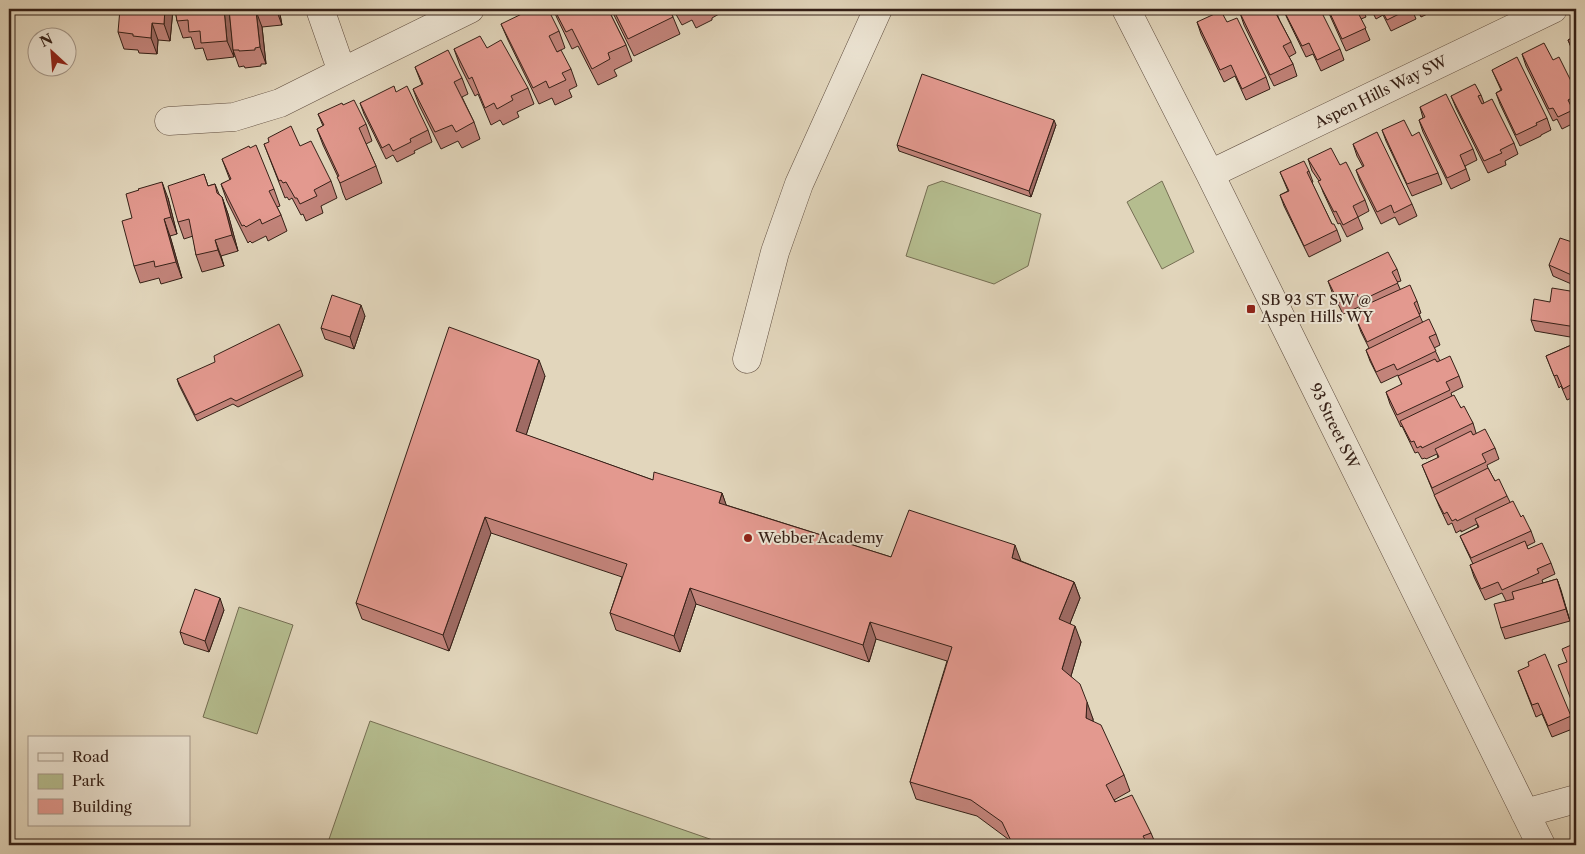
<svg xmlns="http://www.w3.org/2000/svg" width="1585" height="854" viewBox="0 0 1585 854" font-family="'Libre Caslon Text',serif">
  <rect width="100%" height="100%" fill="#e2d6bc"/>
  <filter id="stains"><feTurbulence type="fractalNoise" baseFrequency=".004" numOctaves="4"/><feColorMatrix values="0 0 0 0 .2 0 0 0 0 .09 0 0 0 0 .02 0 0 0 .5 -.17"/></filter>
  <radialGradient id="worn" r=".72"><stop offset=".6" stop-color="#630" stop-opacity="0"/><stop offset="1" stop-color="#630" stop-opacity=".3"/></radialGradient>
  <path fill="#b5bd8f" stroke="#756e53" d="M 942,181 L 1041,214 L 1028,266 L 994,284 L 906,256 L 928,186 Z
    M 1162,181 L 1194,252 L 1162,269 L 1127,202 Z
    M 239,607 L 293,625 L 257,734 L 203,717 Z
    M 370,721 L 727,845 L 327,845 Z"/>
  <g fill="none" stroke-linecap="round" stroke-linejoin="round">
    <g stroke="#604e40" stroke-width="29">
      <path id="minor" d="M 320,9 L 342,72 L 470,9
        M 1126,9 L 1210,174 L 1541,845
        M 169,121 L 234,117 L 280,103 L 342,72
        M 1210,174 L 1553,9
        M 747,359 L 775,252 L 799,184 L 878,9
        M 1525,813 L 1576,799"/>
    </g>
    <use href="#minor" stroke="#ece4d3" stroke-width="28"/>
  </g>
  <path fill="#c3847b" stroke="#352017" d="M 173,9 L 170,41 L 158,40 L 157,54 L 139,53 L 138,50 L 124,49 L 118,32 Z
    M 175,9 L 229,9 L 234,57 L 207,60 L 203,48 L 195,49 L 191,37 L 183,38 L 177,21 Z
    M 229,9 L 279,9 L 282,25 L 262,27 L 266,64 L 261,64 L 261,66 L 245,68 L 244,66 L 239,67 L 233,50 Z
    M 553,9 L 608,9 L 626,45 L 632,61 L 614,70 L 617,76 L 598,85 L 578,46 L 572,49 L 557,18 Z
    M 611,9 L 669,9 L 673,17 L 680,34 L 634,56 Z
    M 673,9 L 726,9 L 726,10 L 712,18 L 712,20 L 696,28 L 692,20 L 682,25 Z
    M 1275,9 L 1280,21 L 1291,42 L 1296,53 L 1289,57 L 1293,64 L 1297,76 L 1274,86 L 1244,25 L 1240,13 Z
    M 1283,9 L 1340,49 L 1344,60 L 1321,71 L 1313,54 L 1306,57 L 1287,18 Z
    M 1327,9 L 1363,9 L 1366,17 L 1361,19 L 1370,40 L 1346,51 Z
    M 1371,9 L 1412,9 L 1416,19 L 1391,31 L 1383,15 L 1376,19 Z
    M 1417,9 L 1438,9 L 1421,17 Z
    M 1197,22 L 1227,22 L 1266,77 L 1270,89 L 1246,100 L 1235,76 L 1224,82 L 1201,34 Z
    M 501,24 L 559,31 L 565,48 L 557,52 L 571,69 L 577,86 L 569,90 L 572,97 L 555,105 L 552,98 L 539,104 L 508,40 Z
    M 1576,36 L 1576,60 L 1568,40 Z
    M 487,48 L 528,88 L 534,104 L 517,112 L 519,117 L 503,125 L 500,120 L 491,125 L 478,94 L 475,96 L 460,66 L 454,49 Z
    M 1522,54 L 1553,60 L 1576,91 L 1576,110 L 1574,111 L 1576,119 L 1576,122 L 1562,129 L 1557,119 L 1553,121 L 1526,66 Z
    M 415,67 L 462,78 L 468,94 L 462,97 L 474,122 L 480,139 L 462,148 L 458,141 L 441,149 L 419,105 L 413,89 L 422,85 Z
    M 1492,70 L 1547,118 L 1551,130 L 1541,135 L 1541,136 L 1520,146 L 1500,104 L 1496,93 L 1501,90 Z
    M 396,92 L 428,130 L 432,142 L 414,151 L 415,153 L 397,162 L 393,155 L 386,159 L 364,114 L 360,103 Z
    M 1481,95 L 1484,103 L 1514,143 L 1518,154 L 1505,161 L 1506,165 L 1488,173 L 1456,108 L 1451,96 Z
    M 343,105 L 366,124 L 372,141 L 366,144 L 376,166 L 382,183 L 346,200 L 343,193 L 338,177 L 323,145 L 317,129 L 323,126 L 318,114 Z
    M 1420,107 L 1473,149 L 1477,160 L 1465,166 L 1470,180 L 1451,189 L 1423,132 L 1419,120 L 1423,118 Z
    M 1056,125 L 1031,197 L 899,151 L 897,145 Z
    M 1382,130 L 1412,136 L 1438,173 L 1442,184 L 1412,196 L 1386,141 Z
    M 264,144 L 300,146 L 331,181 L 337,198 L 321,206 L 323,213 L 306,221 L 303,214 L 301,215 L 292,198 L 289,200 L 287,197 L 285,198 Z
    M 1353,144 L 1412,204 L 1417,216 L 1399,225 L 1395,217 L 1381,224 L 1360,181 L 1356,170 L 1363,167 L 1357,156 Z
    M 222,159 L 274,189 L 280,206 L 277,207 L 281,215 L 287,231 L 268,241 L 266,236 L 252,243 L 250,241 L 248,243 L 227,201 L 221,184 L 230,180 Z
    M 1308,159 L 1340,165 L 1365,200 L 1369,211 L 1358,217 L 1363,229 L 1347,237 L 1340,223 L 1338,224 L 1323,192 L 1319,181 L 1312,171 Z
    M 1309,171 L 1313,182 L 1312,183 L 1332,224 L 1337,230 L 1341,241 L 1309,257 L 1284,206 L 1280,195 L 1288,191 L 1280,172 Z
    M 204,174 L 208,186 L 215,184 L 219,194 L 222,197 L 228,214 L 238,251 L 221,256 L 224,266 L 202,272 L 196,255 L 193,236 L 184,239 L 178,222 Z
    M 168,198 L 177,234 L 170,236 L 182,278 L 161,284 L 159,278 L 140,283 L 134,266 Z
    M 1576,241 L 1576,286 L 1553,276 L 1549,265 L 1575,243 Z
    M 1397,269 L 1401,281 L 1397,282 L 1400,289 L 1417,301 L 1421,313 L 1419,314 L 1423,323 L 1436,334 L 1440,345 L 1434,348 L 1440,361 L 1459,376 L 1463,387 L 1451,393 L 1452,396 L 1473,423 L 1476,433 L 1495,448 L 1499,459 L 1487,465 L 1488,468 L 1495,481 L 1507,496 L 1510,502 L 1531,531 L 1535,542 L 1527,546 L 1528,549 L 1551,563 L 1555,574 L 1542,580 L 1543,583 L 1557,579 L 1570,621 L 1505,639 L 1501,628 L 1506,601 L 1502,593 L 1485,600 L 1474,577 L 1470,565 L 1473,564 L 1465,547 L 1460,536 L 1478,527 L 1477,524 L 1461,532 L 1461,530 L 1456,533 L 1452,523 L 1448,525 L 1439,506 L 1422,465 L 1438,458 L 1437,454 L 1426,459 L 1425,458 L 1422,459 L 1418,452 L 1415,453 L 1402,426 L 1401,427 L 1390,404 L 1386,392 L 1402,385 L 1398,375 L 1381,383 L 1370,361 L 1366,350 L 1369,348 L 1361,332 L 1357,321 L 1358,320 L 1356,312 L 1360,311 L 1362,307 L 1361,306 L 1343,314 L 1332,292 L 1328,281 Z
    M 1576,292 L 1576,338 L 1535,331 L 1531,320 L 1550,302 Z
    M 365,316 L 354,349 L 325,339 L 321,328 Z
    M 1576,343 L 1576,396 L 1567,400 L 1561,386 L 1559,388 L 1546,356 Z
    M 301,370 L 303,376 L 238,407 L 233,404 L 197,421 L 179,385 L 177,379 Z
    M 545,376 L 526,435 L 653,480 L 722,493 L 726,505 L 891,557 L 1021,561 L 1074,582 L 1080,598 L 1070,623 L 1081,642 L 1071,676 L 1093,719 L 1093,722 L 1124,775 L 1130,791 L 1114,800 L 1151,833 L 1156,845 L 1011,845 L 1008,839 L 977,816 L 916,799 L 910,782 L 947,661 L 876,639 L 869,662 L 696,604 L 680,652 L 616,630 L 610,613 L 622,577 L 491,533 L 449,651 L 362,619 L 356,603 Z
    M 224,610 L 209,652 L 184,644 L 180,632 Z
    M 1518,671 L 1571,716 L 1575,728 L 1552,737 L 1542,714 L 1536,717 Z"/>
  <path fill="#9f6b64" stroke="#352017" d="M 165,9 L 173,9 L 170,41 L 164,24 Z
    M 224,9 L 229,9 L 234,57 L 227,41 Z
    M 276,9 L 279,9 L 282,25 Z
    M 256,11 L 262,27 L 266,64 L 260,47 Z
    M 152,23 L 158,40 L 157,54 L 151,38 Z
    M 1054,120 L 1056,125 L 1031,197 L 1029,191 Z
    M 162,182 L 168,198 L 177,234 L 171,217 Z
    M 222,197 L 228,214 L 238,251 L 232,235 Z
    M 164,219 L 170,236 L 182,278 L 176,262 Z
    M 215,240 L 221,256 L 224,266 L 218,250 Z
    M 361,305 L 365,316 L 354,349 L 350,337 Z
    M 539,360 L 545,376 L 522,448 L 516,431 Z
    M 722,493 L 728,510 L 719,503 Z
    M 485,517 L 491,533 L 449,651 L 443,635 Z
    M 1015,545 L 1021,561 L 1012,558 Z
    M 1557,579 L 1561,590 L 1570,621 L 1566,609 Z
    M 1074,582 L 1080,598 L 1065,636 L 1059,619 Z
    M 690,588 L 696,604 L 680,652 L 674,636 Z
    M 220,598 L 224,610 L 209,652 L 205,641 Z
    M 870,622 L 876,639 L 869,662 L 863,645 Z
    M 1075,626 L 1081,642 L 1068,686 L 1062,669 Z
    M 1087,702 L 1093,719 L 1092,735 L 1086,718 Z"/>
  <path fill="#e3998f" stroke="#352017" d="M 120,9 L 165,9 L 164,24 L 152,23 L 151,38 L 133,36 L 133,34 L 118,32 Z
    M 175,9 L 224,9 L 227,41 L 201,43 L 200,31 L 189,32 L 188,20 L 177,21 Z
    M 229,9 L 276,9 L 256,11 L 260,47 L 255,48 L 255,50 L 239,51 L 239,50 L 233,50 Z
    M 532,9 L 548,9 L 559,31 L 549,36 L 557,52 L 561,50 L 571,69 L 562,73 L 566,80 L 549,88 L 546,81 L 533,88 L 501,24 Z
    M 554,9 L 608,9 L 626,45 L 608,53 L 610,59 L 592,69 L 572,29 L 566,32 Z
    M 613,9 L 669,9 L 673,17 L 628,39 Z
    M 1249,9 L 1275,9 L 1276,10 L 1274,10 L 1291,42 L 1283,46 L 1293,64 L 1270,75 L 1240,13 Z
    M 1283,9 L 1320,9 L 1340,49 L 1317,60 L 1309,43 L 1302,46 Z
    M 1328,9 L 1356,9 L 1366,28 L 1342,39 Z
    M 1381,9 L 1409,9 L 1387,20 Z
    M 1221,11 L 1227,22 L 1237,18 L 1266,77 L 1242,89 L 1231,65 L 1220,70 L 1197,22 Z
    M 480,36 L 487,48 L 501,40 L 528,88 L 511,96 L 513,100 L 497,109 L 494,103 L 485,108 L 472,77 L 469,79 L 454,49 Z
    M 1576,36 L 1576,57 L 1568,40 Z
    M 1544,43 L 1553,60 L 1559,57 L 1576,91 L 1576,96 L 1568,100 L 1573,110 L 1558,117 L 1553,108 L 1549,109 L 1522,54 Z
    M 448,50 L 462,78 L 454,82 L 474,122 L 456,132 L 452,125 L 435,132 L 413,89 L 423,84 L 415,67 Z
    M 1517,57 L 1547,118 L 1536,123 L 1537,125 L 1516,135 L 1496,93 L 1502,90 L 1492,70 Z
    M 1576,63 L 1576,75 L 1572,65 Z
    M 922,74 L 1054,120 L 1029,191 L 897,145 Z
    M 1475,84 L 1481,95 L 1478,96 L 1482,104 L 1492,99 L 1514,143 L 1500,150 L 1502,153 L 1484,161 L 1451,96 Z
    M 394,86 L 396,92 L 407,86 L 428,130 L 410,139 L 411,142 L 393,151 L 389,144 L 382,148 L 360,103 Z
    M 1446,94 L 1473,149 L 1460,155 L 1466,169 L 1447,178 L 1419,120 L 1425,117 L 1420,107 Z
    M 354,100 L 366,124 L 359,128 L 376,166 L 340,183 L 337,177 L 339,176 L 317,129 L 324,125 L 318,114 L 342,103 L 343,105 Z
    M 1404,120 L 1412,136 L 1419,132 L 1438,173 L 1407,184 L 1382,130 Z
    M 291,126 L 300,146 L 311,141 L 331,181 L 314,190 L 317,196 L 300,204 L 297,198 L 295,198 L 286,182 L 283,183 L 281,180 L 279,181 L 264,144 L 269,142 L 268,138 Z
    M 1377,132 L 1412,204 L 1394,213 L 1391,205 L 1377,212 L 1356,170 L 1364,166 L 1353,144 Z
    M 256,145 L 274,189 L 269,191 L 281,215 L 262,224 L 260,219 L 246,227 L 244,225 L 242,226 L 221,184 L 231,179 L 222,159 L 249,146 L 250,148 Z
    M 1331,148 L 1340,165 L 1346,162 L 1365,200 L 1353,206 L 1358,217 L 1343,225 L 1336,211 L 1334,212 L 1318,181 L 1321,180 L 1308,159 Z
    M 1304,161 L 1309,171 L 1307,172 L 1332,224 L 1334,224 L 1337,230 L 1304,246 L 1280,195 L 1289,191 L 1280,172 Z
    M 204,174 L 208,186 L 215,184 L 217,193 L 222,197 L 232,235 L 215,240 L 218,250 L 196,255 L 189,219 L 178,222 L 168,186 Z
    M 162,182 L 171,217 L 164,219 L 176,262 L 155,267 L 154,261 L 134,266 L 122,221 L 132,218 L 126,194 L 139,190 L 138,189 Z
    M 1560,238 L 1575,243 L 1576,241 L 1576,277 L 1549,265 Z
    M 1388,252 L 1397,269 L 1392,272 L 1398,283 L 1360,301 L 1357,294 L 1339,303 L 1328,281 Z
    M 1410,285 L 1417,301 L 1414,303 L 1420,316 L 1367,342 L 1357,321 L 1359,319 L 1356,312 L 1360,311 L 1359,308 Z
    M 1552,288 L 1576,292 L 1576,327 L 1531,320 L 1534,299 L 1550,302 Z
    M 332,295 L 361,305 L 350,337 L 321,328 Z
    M 1429,319 L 1436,334 L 1429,337 L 1436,351 L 1397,370 L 1394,364 L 1376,372 L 1366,350 Z
    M 279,324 L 301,370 L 236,401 L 231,398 L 195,415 L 177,379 L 215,362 L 214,356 Z
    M 449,327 L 539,360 L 516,431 L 653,480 L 654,472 L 722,493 L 719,503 L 891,557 L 909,510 L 1015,545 L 1012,558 L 1074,582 L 1059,619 L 1075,626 L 1062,669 L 1080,684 L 1087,702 L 1086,718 L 1101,725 L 1124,775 L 1106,785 L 1115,802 L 1132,795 L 1151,833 L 1143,836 L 1148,845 L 1013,845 L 1002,822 L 971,800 L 910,782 L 952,647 L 870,622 L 863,645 L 690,588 L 674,636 L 610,613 L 627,564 L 485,517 L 443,635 L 356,603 Z
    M 1576,343 L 1576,382 L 1563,389 L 1557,375 L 1554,376 L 1546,356 Z
    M 1450,356 L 1459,376 L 1446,382 L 1450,390 L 1397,415 L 1386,392 L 1402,384 L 1398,376 L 1435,359 L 1437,362 Z
    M 1454,395 L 1461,408 L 1464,406 L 1473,423 L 1422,448 L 1421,446 L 1417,448 L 1414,441 L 1411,442 L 1400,421 Z
    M 1576,404 L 1576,417 L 1571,406 Z
    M 1485,429 L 1495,448 L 1482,454 L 1486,462 L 1432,488 L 1422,465 L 1439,457 L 1435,449 L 1471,431 L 1473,435 Z
    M 1488,468 L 1495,481 L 1499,479 L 1507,496 L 1457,521 L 1456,519 L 1452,521 L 1447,512 L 1444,514 L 1434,495 Z
    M 1513,501 L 1521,517 L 1523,515 L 1531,531 L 1471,558 L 1460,536 L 1479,527 L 1475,519 Z
    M 1525,541 L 1528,549 L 1542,543 L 1551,563 L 1537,569 L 1539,573 L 1502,590 L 1498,582 L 1481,589 L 1470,565 Z
    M 1557,579 L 1566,609 L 1501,628 L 1494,604 L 1514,599 L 1512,592 Z
    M 195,589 L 220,598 L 205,641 L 180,632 Z
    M 1576,643 L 1576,713 L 1558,665 L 1567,662 L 1562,649 Z
    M 1545,654 L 1571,716 L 1548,726 L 1538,703 L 1532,705 L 1518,671 L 1529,666 L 1528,662 Z"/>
  <g fill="#8f2418" stroke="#ece4d3" stroke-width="2">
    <rect x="1246" y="304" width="10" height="10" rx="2.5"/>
    <circle cx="748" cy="538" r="5"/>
  </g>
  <g text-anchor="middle" stroke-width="4" stroke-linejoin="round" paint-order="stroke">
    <g font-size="15" fill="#352017" stroke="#ece4d3">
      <text transform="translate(1381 92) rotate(-26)" y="5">Aspen Hills Way SW</text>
      <text transform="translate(1334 426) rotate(64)" y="5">93 Street SW</text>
    </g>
    <g font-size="15" fill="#352017" stroke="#ece4d3" text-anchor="start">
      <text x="1261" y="305">SB 93 ST SW @<tspan x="1261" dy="17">Aspen Hills WY</tspan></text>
      <text x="758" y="543">Webber Academy</text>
    </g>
  </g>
  <rect width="1585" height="854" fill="none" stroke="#e2d6bc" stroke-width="30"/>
  <rect x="10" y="10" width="1565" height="834" fill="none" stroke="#352017" stroke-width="2.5"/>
  <rect x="15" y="15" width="1555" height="824" fill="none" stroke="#352017"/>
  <rect x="28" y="736" width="162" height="90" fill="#ece4d3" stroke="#a39688"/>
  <rect x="38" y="753" width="25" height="8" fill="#ece4d3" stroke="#a39688"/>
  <text x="72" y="762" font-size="15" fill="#352017">Road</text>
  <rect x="38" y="774" width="25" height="15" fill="#b5bd8f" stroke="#a39688"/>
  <text x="72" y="786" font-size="15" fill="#352017">Park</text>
  <rect x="38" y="799" width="25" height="15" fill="#e3998f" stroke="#a39688"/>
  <text x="72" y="812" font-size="15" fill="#352017">Building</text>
  <g transform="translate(52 52) rotate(334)"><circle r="24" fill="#ece4d3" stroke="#a39688"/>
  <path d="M0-4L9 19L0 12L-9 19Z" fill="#8f2418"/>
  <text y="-8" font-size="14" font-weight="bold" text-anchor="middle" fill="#352017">N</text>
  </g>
  <rect width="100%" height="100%" filter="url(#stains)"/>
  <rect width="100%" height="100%" fill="url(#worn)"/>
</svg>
